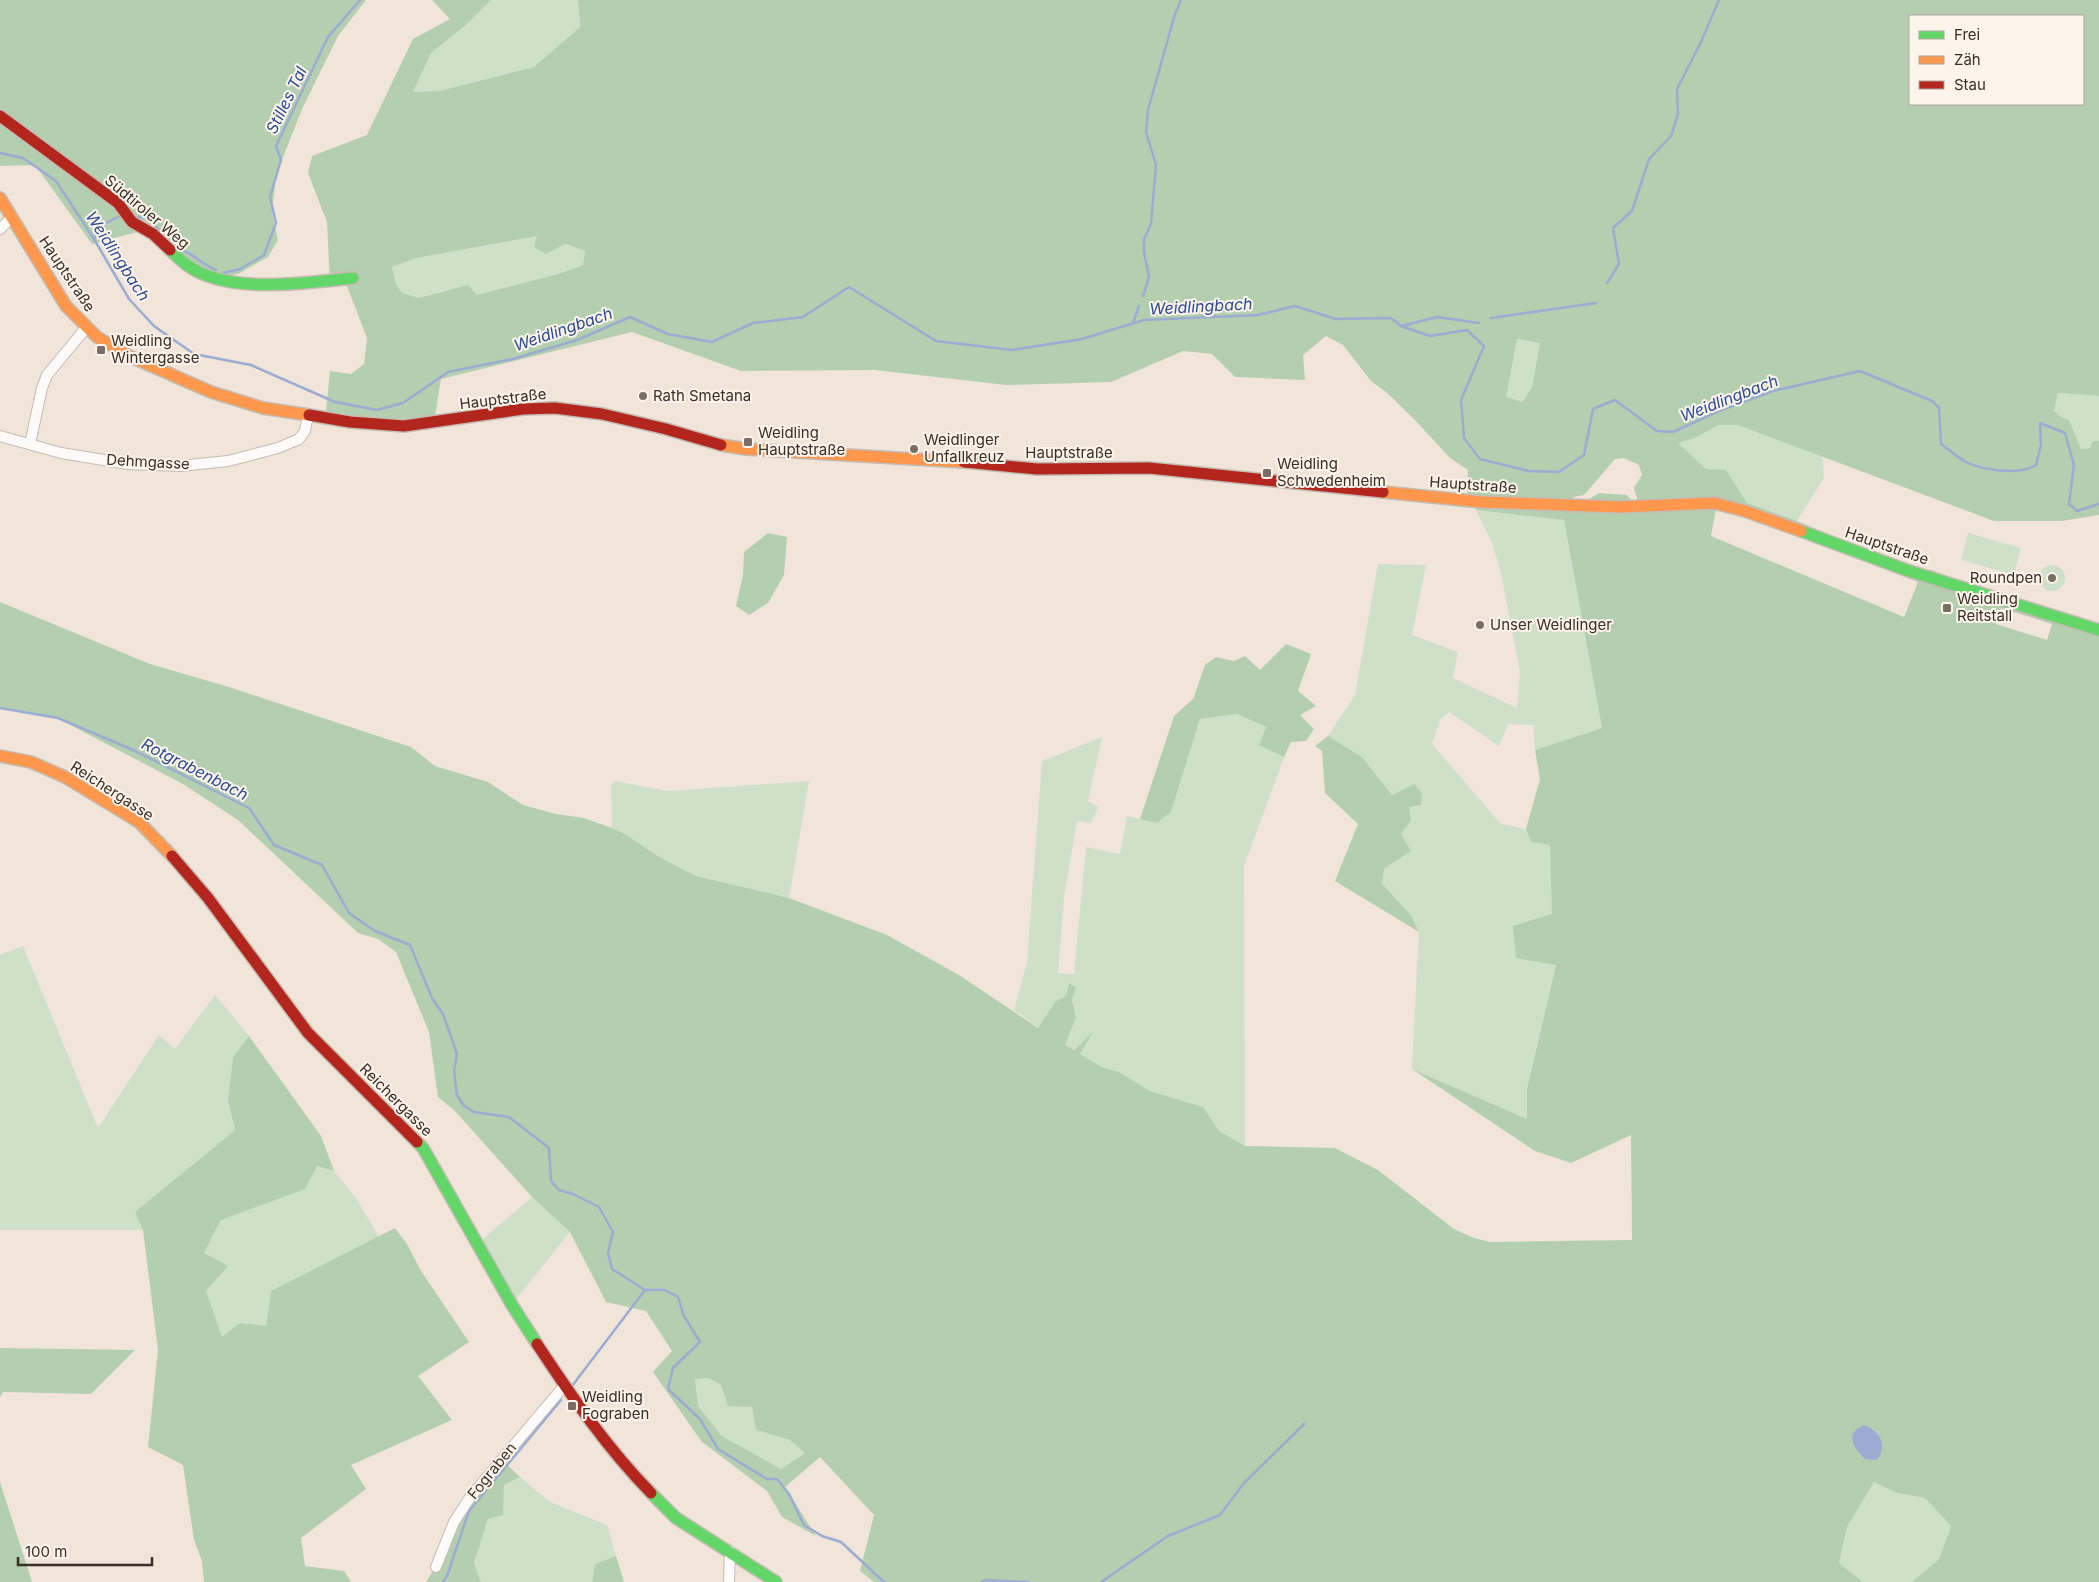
<svg xmlns="http://www.w3.org/2000/svg" width="2099" height="1582" viewBox="0 0 2099 1582" font-family="Inter,sans-serif">
  <rect width="100%" height="100%" fill="#f1e5da"/>
  <path fill="#cee0c8" d="M 491,0 L 578,0 L 580,27 L 534,67 L 439,91 L 413,92 L 431,53 L 467,24 Z
    M 537,236 L 585,251 L 583,265 L 561,273 L 477,295 L 446,290 L 418,298 L 402,294 L 396,284 L 392,267 L 416,258 Z
    M 1516,339 L 1540,342 L 1532,387 L 1521,402 L 1506,397 Z
    M 2058,393 L 2099,396 L 2099,441 L 2093,441 L 2090,448 L 2081,449 L 2069,420 L 2061,417 L 2054,411 Z
    M 1718,425 L 1738,425 L 1822,455 L 1824,478 L 1797,521 L 1746,503 L 1726,471 L 1706,469 L 1677,443 L 1695,438 Z
    M 1476,510 L 1564,520 L 1602,728 L 1535,750 L 1533,725 L 1508,724 L 1499,746 L 1449,712 L 1440,720 L 1432,744 L 1501,824 L 1526,829 L 1531,842 L 1550,845 L 1556,964 L 1527,1089 L 1527,1119 L 1412,1069 L 1419,932 L 1411,915 L 1382,884 L 1384,869 L 1411,851 L 1401,834 L 1414,784 L 1392,795 L 1362,757 L 1328,736 L 1355,695 L 1378,564 L 1426,565 L 1412,635 L 1458,652 L 1453,678 L 1517,708 L 1520,672 L 1501,573 L 1492,543 Z
    M 1968,533 L 2021,548 L 2014,575 L 1961,560 Z
    M2039 578a13 13 0 1 1 26 0a13 13 0 1 1-26 0Z
    M 1237,714 L 1266,727 L 1259,745 L 1284,757 L 1244,866 L 1245,1146 L 1219,1132 L 1203,1107 L 1150,1091 L 1119,1072 L 1102,1067 L 1080,1054 L 1093,1033 L 1073,1050 L 1064,1045 L 1076,1017 L 1072,1000 L 1076,987 L 1070,983 L 1066,996 L 1056,1001 L 1039,1028 L 1014,1010 L 1027,962 L 1042,761 L 1102,737 L 1088,801 L 1098,807 L 1091,823 L 1077,821 L 1064,897 L 1058,973 L 1074,974 L 1086,847 L 1120,854 L 1127,816 L 1157,823 L 1171,812 L 1200,719 Z
    M 615,781 L 668,791 L 809,781 L 789,898 L 696,876 L 659,857 L 625,834 L 612,828 L 611,786 Z
    M 23,946 L 98,1128 L 159,1035 L 175,1049 L 215,995 L 249,1036 L 233,1057 L 228,1101 L 235,1130 L 135,1212 L 143,1230 L 0,1230 L 0,955 Z
    M 317,1166 L 334,1171 L 356,1198 L 379,1237 L 271,1291 L 266,1327 L 240,1324 L 222,1338 L 206,1291 L 204,1253 L 222,1219 L 304,1189 Z
    M 532,1197 L 570,1232 L 512,1304 L 477,1244 Z
    M 709,1378 L 721,1385 L 728,1405 L 752,1407 L 756,1430 L 790,1440 L 805,1453 L 781,1469 L 722,1436 L 698,1406 L 695,1379 Z
    M 520,1477 L 550,1502 L 607,1525 L 616,1556 L 595,1564 L 592,1582 L 481,1582 L 474,1563 L 488,1519 L 503,1515 L 504,1485 Z
    M 1874,1482 L 1897,1493 L 1925,1498 L 1951,1526 L 1939,1559 L 1912,1582 L 1863,1582 L 1839,1563 L 1847,1527 Z"/>
  <path fill="#b3cfaf" fill-rule="evenodd" d="M 0,0 L 366,0 L 338,36 L 302,109 L 276,175 L 272,212 L 278,240 L 268,257 L 238,274 L 220,278 L 141,231 L 92,244 L 35,165 L 0,166 Z
    M 432,0 L 491,0 L 467,24 L 431,53 L 413,92 L 439,91 L 534,67 L 580,27 L 578,0 L 2099,0 L 2099,396 L 2058,393 L 2054,411 L 2061,417 L 2069,420 L 2081,449 L 2090,448 L 2093,441 L 2099,441 L 2099,515 L 2062,521 L 1994,521 L 1738,425 L 1718,425 L 1695,438 L 1678,443 L 1706,469 L 1726,470 L 1747,503 L 1797,521 L 1860,547 L 1920,569 L 1932,570 L 1948,577 L 2099,625 L 2099,1582 L 1912,1582 L 1939,1559 L 1951,1526 L 1925,1498 L 1897,1493 L 1874,1482 L 1847,1527 L 1839,1563 L 1863,1582 L 874,1582 L 860,1571 L 874,1515 L 820,1457 L 785,1487 L 816,1536 L 782,1517 L 767,1491 L 702,1442 L 653,1372 L 672,1351 L 646,1311 L 606,1302 L 570,1232 L 532,1197 L 455,1111 L 438,1097 L 429,1032 L 396,952 L 378,939 L 358,933 L 238,820 L 183,784 L 57,718 L 0,708 L 0,602 L 150,664 L 229,687 L 411,747 L 435,766 L 488,782 L 523,805 L 556,814 L 584,818 L 612,828 L 625,834 L 659,857 L 696,876 L 789,898 L 887,935 L 959,975 L 1038,1028 L 1056,1001 L 1066,996 L 1069,983 L 1076,987 L 1072,1000 L 1076,1017 L 1065,1045 L 1074,1050 L 1094,1031 L 1080,1054 L 1102,1067 L 1119,1072 L 1150,1091 L 1203,1107 L 1219,1131 L 1245,1146 L 1335,1148 L 1378,1170 L 1454,1229 L 1474,1238 L 1490,1242 L 1632,1240 L 1631,1135 L 1571,1163 L 1535,1151 L 1412,1069 L 1527,1119 L 1527,1089 L 1556,965 L 1516,958 L 1513,926 L 1552,914 L 1550,845 L 1531,842 L 1526,829 L 1540,779 L 1535,750 L 1602,728 L 1564,520 L 1476,510 L 1467,494 L 1468,470 L 1450,458 L 1414,419 L 1386,392 L 1371,381 L 1343,345 L 1326,336 L 1303,355 L 1305,380 L 1235,377 L 1212,354 L 1183,351 L 1111,382 L 1006,385 L 875,370 L 741,371 L 632,332 L 441,379 L 434,422 L 391,425 L 326,411 L 330,371 L 351,374 L 364,364 L 367,338 L 345,281 L 330,283 L 327,222 L 308,173 L 312,156 L 367,135 L 413,39 L 450,19 ZM 1910,16 L 2083,16 L 2083,104 L 1910,104 ZM 537,236 L 534,247 L 546,254 L 565,244 L 585,251 L 583,265 L 561,273 L 477,295 L 468,285 L 418,298 L 402,293 L 396,284 L 392,267 L 416,258 ZM 1517,339 L 1540,343 L 1532,387 L 1522,402 L 1506,397 ZM 1624,458 L 1639,465 L 1642,475 L 1634,488 L 1638,501 L 1632,501 L 1627,495 L 1599,493 L 1589,499 L 1571,501 L 1574,497 L 1584,495 L 1615,459 ZM 1716,509 L 1741,514 L 1918,582 L 1904,617 L 1711,536 ZM 2001,608 L 2052,624 L 2047,640 L 1996,624 ZM 709,1378 L 721,1385 L 728,1406 L 752,1407 L 756,1430 L 790,1440 L 805,1453 L 781,1469 L 722,1436 L 698,1406 L 695,1379 Z
    M 768,533 L 787,537 L 784,575 L 768,603 L 749,615 L 736,606 L 743,575 L 744,552 Z
    M 1286,644 L 1311,654 L 1298,691 L 1316,706 L 1300,715 L 1314,729 L 1306,741 L 1291,742 L 1284,757 L 1259,745 L 1266,727 L 1237,714 L 1200,719 L 1171,812 L 1157,823 L 1140,819 L 1174,716 L 1193,699 L 1205,665 L 1216,657 L 1234,661 L 1245,656 L 1260,670 Z
    M 1328,736 L 1362,757 L 1392,795 L 1414,784 L 1422,793 L 1421,805 L 1409,807 L 1411,820 L 1401,834 L 1411,851 L 1384,869 L 1382,884 L 1411,915 L 1419,932 L 1335,881 L 1358,824 L 1325,793 L 1322,751 L 1315,746 Z
    M 249,1036 L 321,1136 L 334,1171 L 317,1166 L 305,1189 L 221,1220 L 204,1253 L 228,1266 L 206,1291 L 222,1337 L 240,1323 L 266,1326 L 271,1291 L 395,1228 L 407,1244 L 421,1271 L 469,1342 L 418,1376 L 452,1420 L 351,1465 L 366,1489 L 301,1538 L 305,1566 L 344,1571 L 351,1582 L 204,1582 L 202,1561 L 194,1540 L 183,1465 L 148,1447 L 158,1350 L 143,1230 L 135,1212 L 235,1130 L 228,1101 L 233,1057 Z
    M 0,1348 L 135,1350 L 91,1394 L 3,1392 L 0,1397 Z
    M 501,1459 L 520,1477 L 504,1485 L 503,1515 L 488,1519 L 474,1563 L 481,1582 L 426,1582 L 438,1563 L 451,1535 Z
    M 0,1482 L 32,1582 L 0,1582 Z
    M 616,1556 L 624,1582 L 592,1582 L 595,1564 Z"/>
  <path fill="#9aacd1" d="M 1864,1425 C 1880,1431 1888,1445 1877,1460 L 1865,1459 C 1854,1448 1843,1434 1864,1425 Z"/>
  <g fill="none" stroke-linecap="round" stroke-linejoin="round">
    <path stroke="#9aacd1" stroke-width="2.5" d="M 0,153 L 23,158 L 56,181 L 94,239 L 129,299 L 154,326 L 194,354 L 251,365 L 335,402 L 377,410 L 403,403 L 448,372 L 513,359 L 577,340 L 630,317 L 668,334 L 712,342 L 753,323 L 803,317 L 849,287 L 936,341 L 1012,350 L 1082,339 L 1144,320 L 1258,315 L 1295,306 L 1336,319 L 1391,318 L 1401,326 L 1430,336 L 1467,330 L 1484,346 L 1461,400 L 1464,438 L 1480,459 L 1529,471 L 1559,472 L 1584,455 L 1593,409 L 1615,400 L 1657,431 L 1673,432 L 1721,410 L 1773,391 L 1860,371 L 1932,401 L 1939,408 L 1941,444 C 1948,449 1956,456 1964,461 C 1981,470 2019,476 2036,465 L 2041,445 L 2040,423 L 2065,433 L 2074,465 L 2069,504 L 2077,511 L 2099,504
      M 136,217 L 146,218 L 158,229
      M 94,239 L 106,223 L 120,216
      M 178,248 C 193,253 201,264 216,270
      M 223,273 L 240,269 L 264,255 L 276,223 L 270,197 L 281,160 L 276,146 L 328,37 L 360,0
      M 1607,283 L 1619,264 L 1613,228 L 1632,211 L 1649,159 L 1671,136 L 1678,114 L 1677,89 L 1701,42 L 1719,0
      M 1143,296 L 1149,277 L 1144,252 L 1144,239 L 1151,224 L 1156,165 L 1146,132 L 1148,110 L 1175,14 L 1181,0
      M 1491,318 L 1596,303
      M 1133,323 L 1139,306
      M 1402,326 L 1437,317 L 1479,323
      M 0,708 L 58,718 L 133,750 L 249,808 L 274,845 L 322,865 L 349,913 L 375,931 L 410,945 L 432,998 L 443,1014 L 457,1054 L 454,1071 L 457,1095 L 464,1106 L 474,1112 L 509,1117 L 549,1148 L 551,1181 L 559,1190 L 573,1194 L 599,1207 L 613,1232 L 608,1253 L 612,1269 L 645,1290 L 665,1290 L 678,1297 L 684,1316 L 700,1342 L 673,1368 L 668,1389 L 700,1419 L 718,1449 L 767,1479 L 777,1479 L 789,1494 L 804,1525 L 822,1536 L 841,1542 L 884,1582
      M 572,1386 L 645,1290
      M 443,1582 L 447,1576 L 469,1511 L 561,1400
      M 981,1582 L 985,1580 L 1029,1582
      M 1101,1582 L 1168,1536 L 1220,1515 L 1244,1483 L 1304,1424"/>
    <g stroke="#c4bbb2" stroke-width="12">
      <path id="street" d="M 0,229 L 12,217
        M 0,436 L 61,453 L 128,464 L 180,466 L 228,461 L 278,448 L 299,439 L 305,431 L 308,415
        M 30,444 L 42,388 L 47,375 L 86,328
        M 436,1567 L 454,1522 L 471,1496 L 564,1386
        M 729,1582 L 730,1551"/>
    </g>
    <g stroke="#c4bbb2" stroke-width="14">
      <path id="fast" d="M 170,250 C 176,255 181,261 187,265 C 227,295 307,283 353,278
        M 1801,531 L 1909,571 L 2099,630
        M 417,1142 L 423,1148 L 512,1305 L 537,1344
        M 651,1493 L 676,1518 L 776,1582"/>
    </g>
    <g stroke="#c4bbb2" stroke-width="14">
      <path id="slow" d="M 0,198 L 66,306 L 97,337 L 129,356 L 211,392 L 263,408 L 309,415
        M 721,445 L 746,449 L 964,462
        M 1383,492 L 1482,502 L 1621,507 L 1714,503 L 1745,511 L 1801,531
        M 0,756 L 31,762 L 65,777 L 139,822 L 172,856"/>
    </g>
    <g stroke="#c4bbb2" stroke-width="14">
      <path id="jam" d="M 0,116 L 118,203 L 132,222 L 153,234 L 170,250
        M 309,415 L 350,422 L 404,426 L 523,409 L 555,408 L 602,414 L 666,429 L 721,445
        M 964,462 L 1037,469 L 1149,468 L 1383,492
        M 172,856 L 208,898 L 308,1033 L 417,1142
        M 537,1344 C 572,1397 607,1448 651,1493"/>
    </g>
    <use href="#street" stroke="#fdfbf9" stroke-width="10"/>
    <use href="#fast" stroke="#63d668" stroke-width="11"/>
    <use href="#slow" stroke="#ff974d" stroke-width="11"/>
    <use href="#jam" stroke="#b3261e" stroke-width="11"/>
  </g>
  <g fill="#786e65" stroke="#fdf4ec" stroke-width="2">
    <rect x="96" y="345" width="10" height="10" rx="2.5"/>
    <circle cx="643" cy="396" r="5"/>
    <rect x="743" y="437" width="10" height="10" rx="2.5"/>
    <circle cx="914" cy="449" r="5"/>
    <rect x="1262" y="468" width="10" height="10" rx="2.5"/>
    <circle cx="2052" cy="578" r="5"/>
    <rect x="1942" y="603" width="10" height="10" rx="2.5"/>
    <circle cx="1480" cy="625" r="5"/>
    <rect x="567" y="1401" width="10" height="10" rx="2.5"/>
  </g>
  <g text-anchor="middle" stroke-width="4" stroke-linejoin="round" paint-order="stroke">
    <g font-size="15" fill="#372e26" stroke="#fdf4ec">
      <text transform="translate(147 212) rotate(40)" y="5">Südtiroler Weg</text>
      <text transform="translate(67 274) rotate(56)" y="5">Hauptstraße</text>
      <text transform="translate(503 399) rotate(-7)" y="5">Hauptstraße</text>
      <text x="1069" y="458">Hauptstraße</text>
      <text transform="translate(148 462) rotate(3)" y="5">Dehmgasse</text>
      <text transform="translate(1473 485) rotate(4)" y="5">Hauptstraße</text>
      <text transform="translate(1887 546) rotate(19)" y="5">Hauptstraße</text>
      <text transform="translate(112 791) rotate(33)" y="5">Reichergasse</text>
      <text transform="translate(396 1100) rotate(45)" y="5">Reichergasse</text>
      <text transform="translate(492 1471) rotate(-51)" y="5">Fograben</text>
    </g>
    <g font-size="15" fill="#372e26" stroke="#fdf4ec" text-anchor="start">
      <text x="111" y="346">Weidling<tspan x="111" dy="17">Wintergasse</tspan></text>
      <text x="653" y="401">Rath Smetana</text>
      <text x="758" y="438">Weidling<tspan x="758" dy="17">Hauptstraße</tspan></text>
      <text x="924" y="445">Weidlinger<tspan x="924" dy="17">Unfallkreuz</tspan></text>
      <text x="1277" y="469">Weidling<tspan x="1277" dy="17">Schwedenheim</tspan></text>
      <text x="2042" y="583" text-anchor="end">Roundpen</text>
      <text x="1957" y="604">Weidling<tspan x="1957" dy="17">Reitstall</tspan></text>
      <text x="1490" y="630">Unser Weidlinger</text>
      <text x="582" y="1402">Weidling<tspan x="582" dy="17">Fograben</tspan></text>
    </g>
    <g font-size="16" font-style="italic" fill="#284b92" stroke="#fdf4ec">
      <text transform="translate(286 100) rotate(-64)" y="6">Stilles Tal</text>
      <text transform="translate(118 256) rotate(57)" y="6">Weidlingbach</text>
      <text transform="translate(1201 306) rotate(-3)" y="6">Weidlingbach</text>
      <text transform="translate(563 329) rotate(-19)" y="6">Weidlingbach</text>
      <text transform="translate(1729 398) rotate(-21)" y="6">Weidlingbach</text>
      <text transform="translate(195 769) rotate(27)" y="6">Rotgrabenbach</text>
    </g>
  </g>
  <rect x="1909" y="15" width="175" height="90" fill="#fdf4ec" stroke="#aea59d"/>
  <rect x="1919" y="31" width="25" height="8" fill="#63d668" stroke="#aea59d"/>
  <text x="1954" y="40" font-size="15" fill="#372e26">Frei</text>
  <rect x="1919" y="56" width="25" height="8" fill="#ff974d" stroke="#aea59d"/>
  <text x="1954" y="65" font-size="15" fill="#372e26">Zäh</text>
  <rect x="1919" y="81" width="25" height="8" fill="#b3261e" stroke="#aea59d"/>
  <text x="1954" y="90" font-size="15" fill="#372e26">Stau</text>
  <path d="M18 1557v8h134v-8" fill="none" stroke="#372e26" stroke-width="2.5"/>
  <text x="25" y="1557" font-size="15" fill="#372e26" stroke="#fdf4ec" stroke-width="4" paint-order="stroke">100 m</text>
</svg>
